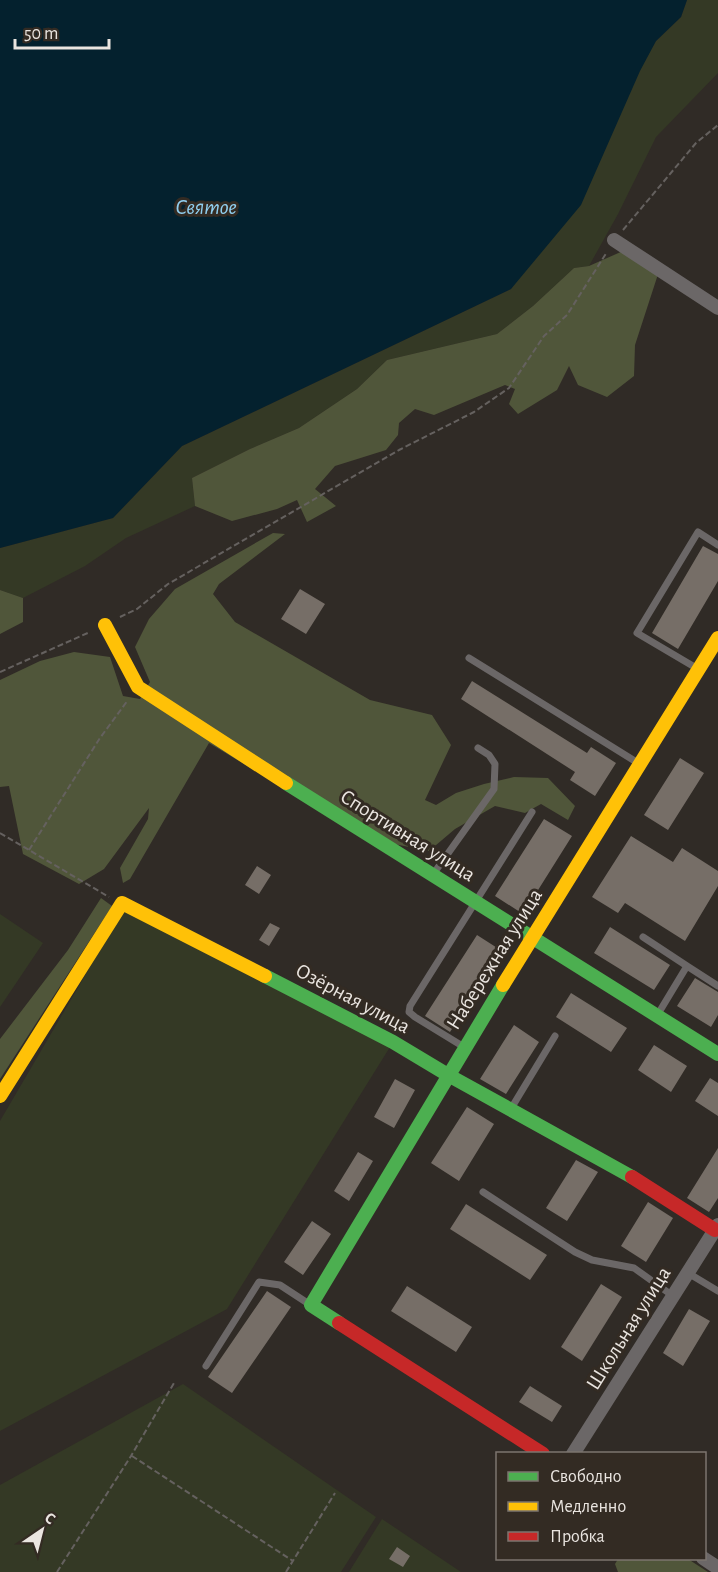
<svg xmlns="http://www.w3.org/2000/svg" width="718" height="1572" viewBox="0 0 718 1572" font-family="'Alegreya Sans',sans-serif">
  <rect width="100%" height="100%" fill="#302b26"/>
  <path fill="#343925" d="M 687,0 L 718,0 L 718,73 L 656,137 L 618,214 L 589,266 L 574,268 L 533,306 L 497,334 L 387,360 L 357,389 L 299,428 L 250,449 L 192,478 L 195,506 L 126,538 L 85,566 L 23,598 L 0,590 L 0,548 L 113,518 L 182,446 L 511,289 L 656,41 L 681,17 Z
    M 124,909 L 390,1047 L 227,1309 L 0,1431 L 0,1121 Z
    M 0,914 L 43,943 L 0,1007 Z
    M 183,1384 L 376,1517 L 341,1572 L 0,1572 L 0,1485 Z
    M 382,1519 L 461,1572 L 349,1572 Z"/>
  <path fill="#50563a" d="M 632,247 L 661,265 L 635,345 L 634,376 L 607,397 L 578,385 L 569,366 L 557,390 L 518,414 L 509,404 L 515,389 L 505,385 L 434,415 L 415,409 L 399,423 L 398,435 L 386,450 L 335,466 L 315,489 L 336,506 L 307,522 L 297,500 L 277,509 L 232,521 L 195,506 L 192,478 L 250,449 L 299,428 L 357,389 L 387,360 L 497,334 L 533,306 L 574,268 L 589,266 Z
    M 273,533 L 285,534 L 219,584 L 213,594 L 235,622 L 370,700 L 432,715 L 451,745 L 425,800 L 436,805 L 456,793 L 484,784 L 514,777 L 548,778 L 575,806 L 568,820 L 541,804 L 525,813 L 495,806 L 455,829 L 429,851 L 369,839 L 209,743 L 130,879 L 123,883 L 120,868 L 148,819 L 149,808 L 104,869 L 79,884 L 23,854 L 9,786 L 0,787 L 0,680 L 40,661 L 74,652 L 110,657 L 123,696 L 140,699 L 150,682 L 135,647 L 149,619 L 175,589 Z
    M 0,590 L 23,598 L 23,622 L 0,634 Z
    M 101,898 L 112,906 L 0,1079 L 0,1039 L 68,950 Z
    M 618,1559 L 688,1559 L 708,1572 L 618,1572 L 615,1564 Z"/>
  <path fill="#04212e" d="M 0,0 L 687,0 L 681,17 L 656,41 L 640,71 L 581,205 L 511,289 L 182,446 L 113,518 L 0,548 Z"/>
  <path fill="#766e67" d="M 703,546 L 718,554 L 718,581 L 678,649 L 652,633 Z
    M 300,589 L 325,604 L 306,634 L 281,619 Z
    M 472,681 L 587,753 L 591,747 L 616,763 L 595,796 L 570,780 L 575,772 L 461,699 Z
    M 680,758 L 704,773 L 668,830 L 644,815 Z
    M 544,819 L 572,836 L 523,914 L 495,896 Z
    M 631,836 L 673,862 L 682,848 L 718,871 L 718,886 L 685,941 L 625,903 L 618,913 L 592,897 Z
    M 257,866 L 271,875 L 259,894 L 245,885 Z
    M 270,923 L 280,928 L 269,946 L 259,940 Z
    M 610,927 L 670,965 L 654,990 L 594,953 Z
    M 477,935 L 502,951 L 450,1032 L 425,1016 Z
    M 695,978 L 718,992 L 718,1015 L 711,1027 L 677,1006 Z
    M 571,993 L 627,1028 L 611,1052 L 556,1017 Z
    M 514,1025 L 539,1042 L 506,1094 L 480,1079 Z
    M 654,1045 L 687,1066 L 671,1092 L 638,1070 Z
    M 710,1078 L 718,1083 L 718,1116 L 695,1101 Z
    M 395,1079 L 415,1090 L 394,1128 L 374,1117 Z
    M 467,1107 L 494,1124 L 459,1181 L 431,1163 Z
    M 718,1148 L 718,1198 L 709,1212 L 687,1198 Z
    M 358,1152 L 373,1161 L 349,1201 L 334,1191 Z
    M 576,1160 L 598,1172 L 567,1221 L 546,1208 Z
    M 648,1202 L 673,1218 L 646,1262 L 621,1246 Z
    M 466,1204 L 547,1255 L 530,1280 L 450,1229 Z
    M 312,1221 L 331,1234 L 303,1275 L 284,1262 Z
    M 601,1284 L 622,1297 L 582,1361 L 561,1347 Z
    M 407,1286 L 472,1327 L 456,1352 L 391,1311 Z
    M 267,1291 L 291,1307 L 232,1393 L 208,1377 Z
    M 689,1309 L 710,1321 L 683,1366 L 663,1353 Z
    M 530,1386 L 562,1406 L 552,1422 L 519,1402 Z
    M 397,1547 L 410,1556 L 403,1567 L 389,1559 Z"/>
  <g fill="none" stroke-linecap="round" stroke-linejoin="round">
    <path stroke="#65615f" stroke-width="2" stroke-dasharray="6 3" stroke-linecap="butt" d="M 623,230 L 696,143 L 718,125
      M 120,617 L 137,609 L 168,584 L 399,450 L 474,412 L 509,388 L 544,336 L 567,315 L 607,252
      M 0,672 L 90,632
      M 0,833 L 109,897
      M 29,850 L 100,738 L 128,700
      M 132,1456 L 293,1561
      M 57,1572 L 131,1456 L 174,1383
      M 286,1572 L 335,1493"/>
    <path stroke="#6b6767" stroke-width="7" d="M 469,658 L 638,763
      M 698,669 L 637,633 L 698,532 L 718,545
      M 434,873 L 494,789 L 495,764 L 489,755 L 478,748
      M 643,937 L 687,966 L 658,1014
      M 687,966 L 718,986
      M 464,1047 L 415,1017 L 409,1012 L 410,1006 L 532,812
      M 512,1107 L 555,1036
      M 483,1192 L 575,1252 L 592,1260 L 634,1268 L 673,1296
      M 688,1273 L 718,1291
      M 206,1366 L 259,1282 L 280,1285 L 309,1304"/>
    <path stroke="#6b6767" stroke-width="14" d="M 614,240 L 718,308
      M 573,1454 L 718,1225
      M 703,1558 L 718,1568"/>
    <path stroke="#4caf50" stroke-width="14" d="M 286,783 L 718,1054
      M 265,976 L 393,1042 L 448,1075 L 632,1177
      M 339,1323 L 311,1305 L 503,985"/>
    <path stroke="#ffc107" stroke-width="14" d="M 105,625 L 138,687 L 286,783
      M 503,985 L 718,638
      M 0,1096 L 122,903 L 265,976"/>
    <path stroke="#c62828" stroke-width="14" d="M 632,1177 L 715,1230
      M 339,1323 L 543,1454"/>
  </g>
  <g text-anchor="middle" stroke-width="6" stroke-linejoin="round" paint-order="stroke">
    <g font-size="21" fill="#eae5e0" stroke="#332b23">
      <text transform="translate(408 835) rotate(32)" y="7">Спортивная улица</text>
      <text transform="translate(494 959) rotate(-58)" y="7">Набережная улица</text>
      <text transform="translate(353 998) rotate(28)" y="7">Озёрная улица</text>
      <text transform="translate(628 1328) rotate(-58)" y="7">Школьная улица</text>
    </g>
    <g font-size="22" font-style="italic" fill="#90cff0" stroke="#332b23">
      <text x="206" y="214">Святое</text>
    </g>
  </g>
  <rect x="496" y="1452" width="210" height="108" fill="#332b23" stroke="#7c756f" stroke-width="1.5"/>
  <rect x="508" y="1472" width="30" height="9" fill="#4caf50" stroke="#7c756f" stroke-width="1.5"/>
  <text x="550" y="1482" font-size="18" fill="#eae5e0">Свободно</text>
  <rect x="508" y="1502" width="30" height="9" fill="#ffc107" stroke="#7c756f" stroke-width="1.5"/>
  <text x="550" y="1512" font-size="18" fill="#eae5e0">Медленно</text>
  <rect x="508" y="1532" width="30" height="9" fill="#c62828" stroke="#7c756f" stroke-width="1.5"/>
  <text x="550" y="1542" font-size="18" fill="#eae5e0">Пробка</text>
  <g transform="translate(42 1530) rotate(35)" stroke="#332b23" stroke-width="4.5" paint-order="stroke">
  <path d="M0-4.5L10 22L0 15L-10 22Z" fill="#eae5e0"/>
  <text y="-9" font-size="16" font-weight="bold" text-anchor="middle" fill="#eae5e0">С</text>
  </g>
  <path d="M15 39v9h94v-9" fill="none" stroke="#eae5e0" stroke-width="3"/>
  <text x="24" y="39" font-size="18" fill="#eae5e0" stroke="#332b23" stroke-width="4.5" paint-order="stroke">50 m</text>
</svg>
